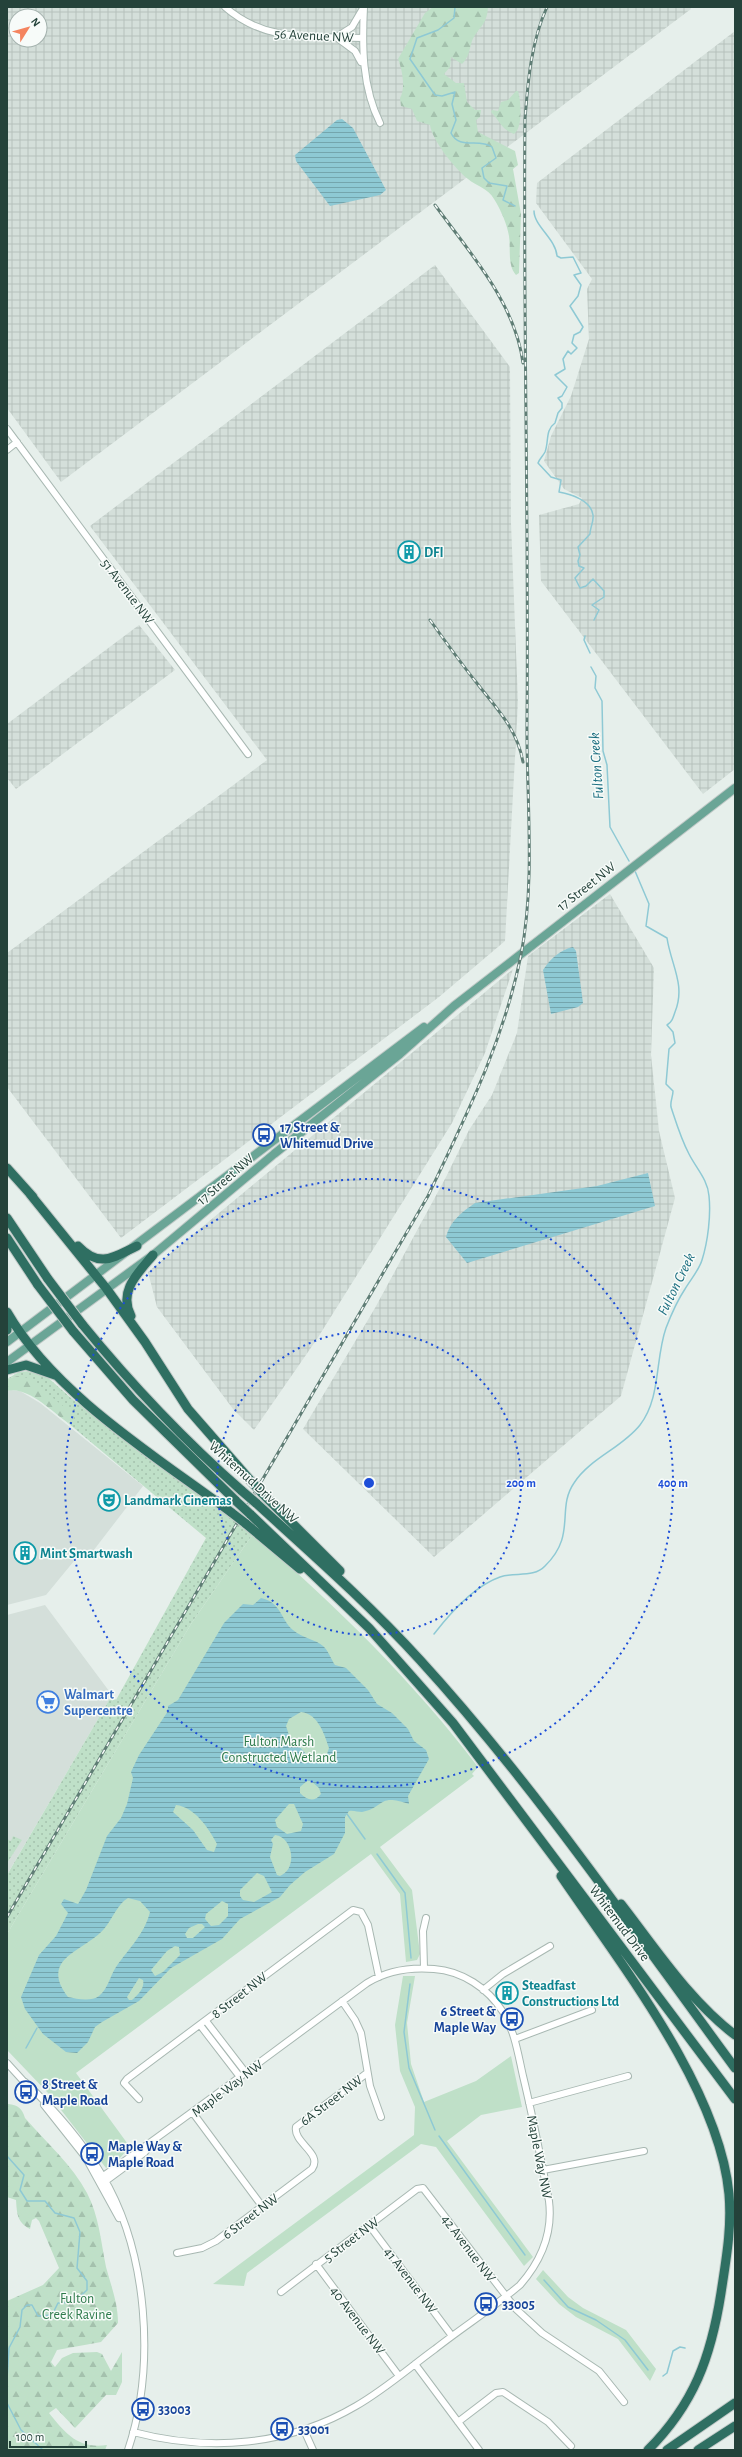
<svg xmlns="http://www.w3.org/2000/svg" width="742" height="2457" viewBox="0 0 742 2457" font-family="'Alegreya Sans',sans-serif">
  <defs>
    <pattern id="industrial-grid" width="8" height="8" patternUnits="userSpaceOnUse"><rect width="8" height="8" fill="#d4dfda"/><path d="M0 4h8M4 0v8" fill="none" stroke="#b6c1bc"/></pattern>
    <pattern id="grass-dots" width="8" height="8" patternUnits="userSpaceOnUse"><rect width="8" height="8" fill="#bfe0c8"/><path d="M2 2h.1M6 6h.1" fill="none" stroke="#a4c1ad" stroke-width="1.8" stroke-linecap="round"/></pattern>
    <pattern id="forest-firs" width="22" height="20" patternUnits="userSpaceOnUse"><rect width="22" height="20" fill="#bfe0c8"/><path d="M5 1l3.5 6h-7zM16 11l3.5 6h-7z" fill="#a4c1ad"/></pattern>
    <pattern id="water-rules" width="6" height="5" patternUnits="userSpaceOnUse"><rect width="6" height="5" fill="#8ec9d4"/><path d="M0 2.5h6" fill="none" stroke="#74a5ad"/></pattern>
  </defs>
  <rect width="100%" height="100%" fill="#e6efeb"/>
  <path fill="#d4dfda" d="M 11,1390 L 20,1391 L 40,1403 L 143,1486 L 90,1555 L 83,1550 L 46,1595 L 7,1605 L 7,1391 Z
    M 45,1605 L 112,1695 L 8,1873 L 7,1615 Z"/>
  <path fill="url(#industrial-grid)" fill-rule="evenodd" d="M 7,7 L 690,7 L 691,9 L 61,482 L 7,408 ZM 16,16 L 40,16 L 40,40 L 16,40 Z
    M 735,31 L 735,769 L 703,794 L 541,581 L 539,515 L 579,504 L 582,498 L 564,489 L 544,461 L 551,436 L 571,396 L 589,339 L 587,289 L 592,279 L 536,203 L 537,183 Z
    M 435,265 L 510,367 L 511,523 L 518,702 L 505,941 L 439,997 L 121,1238 L 7,1087 L 7,953 L 267,760 L 90,526 Z
    M 139,625 L 175,670 L 16,789 L 7,778 L 7,724 Z
    M 610,894 L 654,968 L 651,1055 L 659,1131 L 675,1198 L 621,1396 L 434,1557 L 303,1429 L 375,1308 L 446,1177 L 469,1130 L 492,1095 L 517,1033 L 528,956 Z
    M 513,969 L 485,1053 L 452,1123 L 317,1339 L 254,1430 L 233,1409 L 157,1307 L 148,1272 Z"/>
  <path fill="url(#grass-dots)" d="M 29,1368 L 45,1375 L 71,1398 L 253,1534 L 191,1624 L 7,1934 L 7,1875 L 112,1695 L 116,1700 L 206,1538 L 68,1423 L 71,1421 L 17,1376 L 7,1379 L 19,1372 L 29,1371 Z
    M 13,1836 L 22,1840 L 7,1863 L 7,1839 L 11,1841 Z"/>
  <path fill="url(#forest-firs)" d="M 433,7 L 488,7 C 487,26 478,27 472,41 C 469,51 469,57 462,64 L 451,57 L 450,67 L 444,74 L 456,83 L 464,83 L 467,102 L 475,110 L 481,110 L 480,117 L 476,120 L 478,132 L 515,151 L 518,165 L 513,169 L 521,214 L 519,273 L 516,275 C 507,265 511,248 509,236 C 507,224 501,210 494,199 C 488,188 476,186 468,179 C 455,169 432,140 430,125 L 417,121 L 412,109 L 401,106 L 400,98 C 406,88 402,69 398,59 L 425,13 Z
    M 516,91 L 518,91 C 521,101 523,128 514,134 C 502,130 499,120 491,112 L 492,110 L 498,111 L 501,102 L 508,100 Z
    M 17,1376 L 28,1378 L 73,1414 L 74,1418 L 68,1423 C 52,1412 28,1386 7,1391 L 7,1379 Z
    M 8,2104 C 18,2105 22,2108 25,2118 C 46,2142 72,2165 87,2193 C 99,2216 101,2242 106,2267 C 111,2286 118,2303 118,2323 L 101,2342 L 57,2350 L 51,2362 L 55,2367 L 62,2358 L 73,2353 L 97,2352 L 102,2354 L 111,2371 L 122,2352 L 122,2382 L 116,2395 L 106,2395 L 75,2428 L 56,2408 L 49,2413 C 66,2434 78,2449 107,2445 L 105,2450 L 7,2450 L 7,2301 L 43,2285 L 59,2268 L 39,2221 L 36,2218 L 32,2220 L 30,2229 C 17,2222 17,2214 16,2200 L 7,2197 Z"/>
  <path fill="#bfe0c8" d="M 253,1534 C 335,1605 412,1680 478,1767 L 472,1774 L 474,1776 L 380,1847 L 412,1890 L 420,1954 L 417,1960 L 406,1962 L 400,1894 L 371,1854 L 76,2073 L 130,2147 L 118,2160 L 106,2168 L 48,2093 L 7,2050 L 7,1934 L 191,1624 Z
    M 403,1976 L 415,1976 L 407,2023 L 411,2064 L 424,2102 L 476,2081 L 511,2056 L 522,2107 L 481,2115 L 447,2141 L 533,2257 L 524,2266 L 436,2147 L 421,2144 L 247,2273 L 244,2286 L 213,2284 L 414,2135 L 415,2107 L 400,2071 L 395,2025 Z
    M 543,2270 L 568,2297 L 583,2308 L 626,2330 L 656,2369 L 650,2381 L 618,2339 L 576,2317 L 559,2304 L 536,2279 Z"/>
  <path fill="url(#water-rules)" fill-rule="evenodd" d="M 342,119 L 353,128 L 386,190 L 380,195 L 330,206 L 296,161 L 295,155 L 337,120 Z
    M 573,947 L 576,951 L 583,1003 L 578,1007 L 551,1014 L 543,970 C 551,958 560,950 573,947 Z
    M 648,1173 L 655,1206 L 467,1263 L 446,1237 C 450,1221 462,1212 475,1203 L 597,1186 Z
    M 261,1598 C 282,1603 280,1619 293,1630 C 302,1638 317,1640 323,1646 C 328,1650 331,1659 335,1665 L 346,1668 L 368,1690 L 377,1704 L 392,1713 L 408,1729 L 414,1741 L 426,1750 L 429,1759 L 408,1796 L 409,1804 C 377,1793 385,1808 362,1812 C 358,1812 353,1810 349,1811 L 345,1817 L 345,1833 L 334,1854 L 305,1872 L 290,1885 L 280,1897 L 240,1919 L 222,1939 L 171,1968 L 139,2001 L 102,2022 L 95,2027 L 88,2042 L 77,2053 L 66,2052 L 43,2034 L 25,2009 L 21,1997 L 39,1955 L 56,1936 L 68,1913 L 61,1904 L 64,1899 L 78,1904 L 86,1890 L 107,1836 L 121,1818 L 127,1804 L 133,1778 L 131,1772 L 139,1755 L 168,1711 L 168,1706 L 178,1700 L 224,1623 L 243,1604 L 253,1605 ZM 301,1712 C 318,1714 324,1733 329,1748 L 327,1754 L 314,1763 L 289,1735 L 286,1726 L 289,1719 ZM 307,1781 L 311,1781 L 319,1788 L 321,1794 C 314,1803 307,1800 300,1793 L 300,1787 ZM 289,1804 L 294,1804 L 303,1824 L 301,1831 L 287,1834 L 277,1827 L 275,1820 ZM 176,1805 C 195,1807 209,1829 217,1844 L 214,1852 L 207,1850 L 193,1830 L 173,1812 ZM 275,1835 C 293,1837 298,1869 280,1876 L 277,1875 L 270,1857 L 273,1844 L 271,1840 ZM 257,1873 L 264,1876 L 272,1892 L 254,1902 L 243,1900 L 240,1896 L 240,1890 ZM 128,1898 L 140,1901 L 150,1912 C 144,1935 129,1948 116,1967 C 110,1976 108,1989 99,1996 C 91,2002 77,1999 68,1997 C 38,1958 85,1951 104,1929 C 112,1920 118,1903 128,1898 ZM 222,1901 L 228,1904 L 228,1916 L 219,1925 L 211,1926 L 205,1919 L 206,1914 ZM 198,1924 L 202,1924 L 205,1927 L 193,1938 L 187,1938 L 185,1934 L 189,1928 ZM 175,1946 L 179,1947 L 180,1955 L 163,1972 L 155,1976 L 151,1970 L 167,1951 ZM 139,1978 L 143,1980 C 145,1988 138,1995 132,2000 L 129,2000 L 127,1997 Z"/>
  <g fill="none" stroke-linecap="round" stroke-linejoin="round">
    <path stroke="#8ec9d4" stroke-width="1.5" d="M 455,7 L 454,18 L 438,30 L 417,38 L 410,59 L 435,95 L 442,96 L 455,92 L 452,104 L 456,120 L 451,133 C 459,150 479,138 492,147 L 496,158 L 482,168 L 484,178 L 489,183 L 507,186 L 503,200 L 515,206
      M 534,211 C 534,226 556,239 557,256 L 561,258 L 573,257 L 581,273 L 574,275 L 581,285 L 578,296 L 570,306 L 583,327 L 580,332 L 574,335 L 572,343 L 577,348 L 571,354 L 568,351 L 563,359 L 565,369 L 555,375 L 567,387 L 562,396 L 558,398 L 562,403 L 562,408 L 558,413 L 555,423 C 545,430 549,442 545,452 C 543,456 540,458 538,463 L 551,477 L 561,480 L 559,492 C 570,494 591,500 593,515 C 594,521 590,528 590,534 L 578,547 L 580,555 L 578,561 L 579,566 L 584,568 L 575,578 L 580,588 L 586,586 L 593,579 L 604,591 L 604,597 L 592,605 L 599,610 L 594,620
      M 585,636 L 584,640 L 590,653
      M 591,667 L 596,676 L 595,688 L 602,701 L 603,751 L 607,765 L 610,827 L 629,861
      M 434,1634 C 451,1612 474,1586 500,1577 C 515,1572 534,1578 545,1566 C 577,1535 556,1509 574,1483 C 590,1458 622,1448 640,1425 C 661,1398 655,1359 666,1328 C 671,1315 677,1301 685,1289 C 691,1279 699,1270 702,1260 C 708,1241 711,1215 709,1196 C 708,1180 696,1168 689,1154 C 681,1139 676,1122 671,1107 C 670,1101 673,1097 673,1091 L 666,1084 L 669,1049 L 675,1043 L 673,1032 L 667,1025 C 672,1022 673,1018 675,1012 C 686,985 671,965 667,938 L 646,926 L 649,904 L 635,871
      M 347,1814 L 365,1839
      M 377,1854 L 405,1893 L 411,1958
      M 410,1984 L 404,2032 L 409,2068 L 435,2130
      M 26,2048 L 37,2028
      M 439,2136 L 525,2255
      M 7,2156 L 24,2175 L 20,2190 L 27,2201 L 45,2201 L 55,2213 L 74,2218 L 80,2232 L 77,2268 L 87,2281 L 87,2290 C 78,2299 70,2304 58,2303 L 52,2315 L 38,2316 L 32,2305 L 27,2305 L 22,2310 L 20,2327 L 9,2348 L 7,2379
      M 544,2280 L 568,2307 L 596,2320 L 625,2340 L 648,2370
      M 663,2376 L 667,2373 L 673,2351 L 680,2347 L 685,2348
      M 7,2403 L 21,2430 L 43,2450"/>
    <g stroke="#a8b8b2" stroke-width="8">
      <path id="minor" d="M 225,7 C 266,43 312,36 363,38
        M 364,7 C 362,46 362,87 380,123
        M 338,36 L 352,27 L 362,10
        M 336,37 L 355,51 L 361,62
        M 7,429 L 248,754
        M 7,450 L 17,442
        M 424,1968 L 423,1931 L 426,1918
        M 483,1990 L 503,1974 L 550,1946
        M 342,2001 L 355,2020 L 361,2033 L 370,2086 L 381,2117
        M 206,2021 L 246,2073
        M 200,2025 L 240,2077
        M 515,2039 L 592,2010
        M 7,2063 L 27,2085
        M 25,2082 C 55,2110 81,2140 102,2175 C 148,2252 156,2366 128,2450
        M 139,2099 L 124,2083 L 127,2079 L 353,1910 L 361,1912 L 368,1925 L 379,1977
        M 529,2103 L 628,2076
        M 44,2105 L 86,2158 L 119,2218
        M 193,2113 L 262,2206
        M 543,2170 L 644,2151
        M 99,2179 C 189,2116 278,2048 367,1983 C 388,1970 410,1967 434,1969 C 462,1971 488,1988 503,2012 C 515,2032 518,2054 523,2076 C 533,2117 541,2159 549,2201 C 553,2233 541,2261 520,2285 C 493,2308 463,2327 435,2349 C 409,2368 384,2390 356,2406 C 288,2446 209,2452 133,2432
        M 103,2183 L 145,2152 L 153,2142
        M 369,2225 L 452,2336
        M 177,2253 L 202,2248 L 216,2241 L 312,2169 C 323,2153 293,2143 296,2127 L 367,2073
        M 316,2264 L 399,2376
        M 281,2292 L 417,2189 L 423,2188 L 516,2309 L 542,2333 L 599,2371 L 624,2402
        M 415,2364 L 479,2450
        M 458,2422 L 496,2393 L 503,2392 L 548,2422 L 571,2446
        M 304,2430 L 313,2450"/>
    </g>
    <g stroke="#c2cac8" stroke-width="10">
      <path id="major" d="M 7,1342 L 424,1027
        M 7,1362 L 153,1255 L 274,1154 L 400,1054 L 454,1006 L 735,788"/>
    </g>
    <g stroke="#c2cac8" stroke-width="11">
      <path id="highway" d="M 7,1168 L 33,1197
        M 30,1194 L 106,1288 L 145,1342 L 188,1409 L 250,1480
        M 7,1218 L 48,1279
        M 7,1238 L 38,1285
        M 78,1246 C 100,1269 114,1257 137,1246
        M 7,1312 C 55,1395 157,1457 232,1513
        M 131,1316 C 118,1291 138,1273 153,1255
        M 7,1321 L 7,1330
        M 82,1324 C 131,1384 184,1440 242,1491
        M 73,1331 L 133,1400 L 236,1501
        M 7,1370 L 26,1365 L 55,1375
        M 261,1492 L 340,1571
        M 256,1503 C 312,1554 369,1604 420,1660 C 536,1787 633,1930 735,2068
        M 250,1514 L 369,1628 L 453,1723 L 735,2099
        M 245,1523 L 300,1569
        M 561,1876 C 620,1963 719,2088 729,2194 C 732,2228 726,2260 721,2293 C 711,2357 694,2404 648,2450
        M 621,1904 C 656,1949 689,2000 735,2035
        M 667,2450 L 735,2403
        M 698,2450 L 735,2426"/>
    </g>
    <use href="#minor" stroke="#fff" stroke-width="6"/>
    <use href="#major" stroke="#6aa596" stroke-width="8"/>
    <use href="#highway" stroke="#2f6f62" stroke-width="9"/>
    <g stroke="#5f7d75" stroke-width="3">
      <path id="rail" d="M 435,205 C 469,252 515,302 523,363
        M 430,620 C 445,641 460,662 476,682 C 496,708 517,728 523,762
        M 7,1917 L 428,1196 C 466,1116 503,1043 521,955 C 536,877 526,798 527,719 C 529,519 523,319 525,119 C 528,81 531,42 547,7"/>
    </g>
    <use href="#rail" stroke="#f7fbf9" stroke-width="1.5" stroke-dasharray="4.5" stroke-linecap="butt"/>
    <g stroke="#c2cac8" stroke-width="11" stroke-linecap="butt">
      <path id="highway-bridge" d="M 48,1279 L 82,1324
        M 38,1285 L 73,1331
        M 250,1480 L 261,1492
        M 242,1491 L 256,1503
        M 236,1501 L 250,1514
        M 232,1513 L 245,1523"/>
    </g>
    <use href="#highway-bridge" stroke="#2f6f62" stroke-width="9"/>
  </g>
  <g fill="none" stroke="#1d4ed8" stroke-width="2" stroke-dasharray="2 4">
    <circle cx="369" cy="1483" r="152"/>
    <circle cx="369" cy="1483" r="304"/>
  </g>
  <defs>
    <g id="building-ring" transform="scale(1.15)"><circle r="9.5" fill="#f7fbf9" stroke="#0f9aa8" stroke-width="1.5"/><path d="M-4-6H4V6H1V3H-1V6H-4ZM-2.5-4.3h1.7v1.8h-1.7ZM.8-4.3h1.7v1.8H.8ZM-2.5-1h1.7V.8h-1.7ZM.8-1h1.7V.8H.8Z" fill="#0f9aa8"/></g>
    <g id="bus-ring" transform="scale(1.15)"><circle r="9.5" fill="#f7fbf9" stroke="#1a4fb4" stroke-width="1.5"/><path d="M-5-6H5V4H4V6H2V4H-2V6H-4V4H-5ZM-3.5-4V0h7V-4ZM-3.5 1.2v1.5H-2V1.2ZM2 1.2v1.5H3.5V1.2Z" fill="#1a4fb4"/></g>
    <g id="theatre-ring" transform="scale(1.15)"><circle r="9.5" fill="#f7fbf9" stroke="#0f9aa8" stroke-width="1.5"/><path d="M-5-5.5Q0-4 5-5.5V0Q5 5 0 6Q-5 5-5 0ZM-3.3-2.5H-1v1.5H-3.3ZM1-2.5H3.3v1.5H1ZM-2.8 1Q0 5.5 2.8 1Z" fill="#0f9aa8"/></g>
    <g id="supermarket-ring" transform="scale(1.15)"><circle r="9.5" fill="#f7fbf9" stroke="#3f7fe0" stroke-width="1.5"/><path d="M-6-5.5h2.5l.6 2H6L4.5 2H-2.5L-4.4-4H-6ZM-1.5 3.2a1.3 1.3 0 1 0 .1 0ZM3 3.2a1.3 1.3 0 1 0 .1 0Z" fill="#3f7fe0"/></g>
  </defs>
  <g fill-rule="evenodd">
    <use href="#building-ring" x="409" y="552"/>
    <use href="#bus-ring" x="264" y="1135"/>
    <use href="#theatre-ring" x="109" y="1500"/>
    <use href="#building-ring" x="25" y="1553"/>
    <use href="#supermarket-ring" x="48" y="1702"/>
    <use href="#building-ring" x="507" y="1993"/>
    <use href="#bus-ring" x="512" y="2019"/>
    <use href="#bus-ring" x="26" y="2092"/>
    <use href="#bus-ring" x="92" y="2154"/>
    <use href="#bus-ring" x="486" y="2304"/>
    <use href="#bus-ring" x="143" y="2409"/>
    <use href="#bus-ring" x="282" y="2429"/>
  </g>
  <g text-anchor="middle" stroke-width="3" stroke-linejoin="round" paint-order="stroke">
    <g font-size="14" fill="#24423a" stroke="#f7fbf9">
      <text transform="translate(314 35) rotate(3)" y="5">56 Avenue NW</text>
      <text transform="translate(128 591) rotate(53)" y="5">51 Avenue NW</text>
      <text transform="translate(586 886) rotate(-38)" y="5">17 Street NW</text>
      <text transform="translate(225 1179) rotate(-41)" y="5">17 Street NW</text>
      <text transform="translate(254 1482) rotate(42)" y="5">Whitemud Drive NW</text>
      <text transform="translate(620 1923) rotate(53)" y="5">Whitemud Drive</text>
      <text transform="translate(239 1995) rotate(-38)" y="5">8 Street NW</text>
      <text transform="translate(227 2088) rotate(-37)" y="5">Maple Way NW</text>
      <text transform="translate(331 2100) rotate(-37)" y="5">6A Street NW</text>
      <text transform="translate(540 2157) rotate(79)" y="5">Maple Way NW</text>
      <text transform="translate(250 2216) rotate(-37)" y="5">6 Street NW</text>
      <text transform="translate(351 2239) rotate(-37)" y="5">5 Street NW</text>
      <text transform="translate(469 2248) rotate(53)" y="5">42 Avenue NW</text>
      <text transform="translate(411 2280) rotate(53)" y="5">41 Avenue NW</text>
      <text transform="translate(358 2320) rotate(53)" y="5">40 Avenue NW</text>
    </g>
    <g font-size="14" font-weight="bold" fill="#0d838f" stroke="#f7fbf9" text-anchor="start">
      <text x="424" y="557">DFI</text>
      <text x="124" y="1505">Landmark Cinemas</text>
      <text x="40" y="1558">Mint Smartwash</text>
      <text x="522" y="1990">Steadfast<tspan x="522" dy="16">Constructions Ltd</tspan></text>
    </g>
    <g font-size="14" font-weight="bold" fill="#164399" stroke="#f7fbf9" text-anchor="start">
      <text x="280" y="1132">17 Street &amp;<tspan x="280" dy="16">Whitemud Drive</tspan></text>
      <text x="496" y="2016" text-anchor="end">6 Street &amp;<tspan x="496" dy="16">Maple Way</tspan></text>
      <text x="42" y="2089">8 Street &amp;<tspan x="42" dy="16">Maple Road</tspan></text>
      <text x="108" y="2151">Maple Way &amp;<tspan x="108" dy="16">Maple Road</tspan></text>
      <text x="502" y="2309">33005</text>
      <text x="158" y="2414">33003</text>
      <text x="298" y="2434">33001</text>
    </g>
    <g font-size="14" font-weight="bold" fill="#366cbe" stroke="#f7fbf9" text-anchor="start">
      <text x="64" y="1699">Walmart<tspan x="64" dy="16">Supercentre</tspan></text>
    </g>
    <g font-size="14" fill="#2d7a4b" stroke="#f7fbf9">
      <text x="279" y="1746">Fulton Marsh<tspan x="279" dy="16">Constructed Wetland</tspan></text>
      <text x="77" y="2303">Fulton<tspan x="77" dy="16">Creek Ravine</tspan></text>
    </g>
    <g font-size="15" font-style="italic" fill="#1c6f80" stroke="#f7fbf9">
      <text transform="translate(596 766) rotate(-94)" y="5">Fulton Creek</text>
      <text transform="translate(676 1284) rotate(-64)" y="5">Fulton Creek</text>
    </g>
  </g>
  <circle cx="369" cy="1483" r="6" fill="#1d4ed8" stroke="#f7fbf9" stroke-width="2"/>
  <g font-size="12" text-anchor="middle" font-weight="bold" fill="#1d4ed8" stroke="#f7fbf9" stroke-width="3" stroke-linejoin="round" paint-order="stroke">
    <text x="521" y="1487">200 m</text>
    <text x="673" y="1487">400 m</text>
  </g>
  <rect width="742" height="2457" fill="none" stroke="#24423a" stroke-width="16"/>
  <g transform="translate(28 28) rotate(53)"><circle r="19" fill="#f7fbf9" stroke="#a3b1ad"/>
  <path d="M0-3L7 15L0 10L-7 15Z" fill="#f4845f"/>
  <text y="-6" font-size="11" font-weight="bold" text-anchor="middle" fill="#24423a">N</text>
  </g>
  <path d="M10 2441v6h76v-6" fill="none" stroke="#24423a" stroke-width="2"/>
  <text x="16" y="2441" font-size="12" fill="#24423a" stroke="#f7fbf9" stroke-width="3" paint-order="stroke">100 m</text>
</svg>
